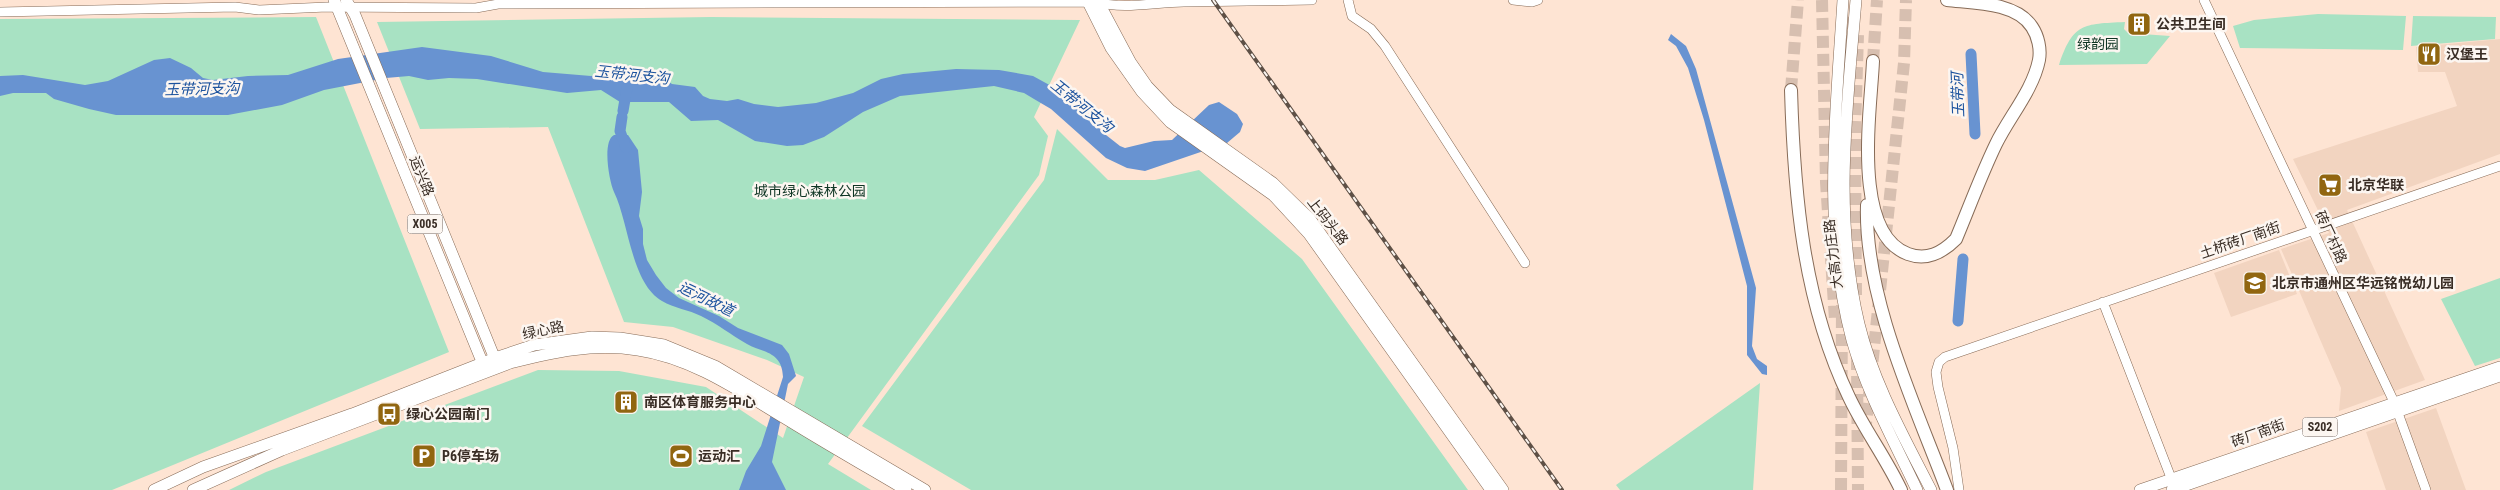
<svg xmlns="http://www.w3.org/2000/svg" width="2500" height="490" viewBox="0 0 2500 490" font-family="'Roboto Condensed','Noto Sans SC',sans-serif">
  <rect width="100%" height="100%" fill="#fee4d3"/>
  <path fill="#f2d4c0" d="M 2500,39 L 2500,154 L 2347,210 L 2425,380 L 2339,411 L 2341,388 L 2281,249 L 2329,233 L 2293,159 L 2457,106 L 2445,72 L 2418,72 L 2416,47 Z
    M 2279,250 L 2297,294 L 2231,317 L 2214,273 Z
    M 2436,408 L 2466,490 L 2386,490 L 2366,432 Z"/>
  <path fill="#a8e2c3" d="M 2318,14 L 2406,16 L 2403,50 L 2240,48 L 2233,26 L 2254,20 Z
    M 2413,16 L 2496,17 L 2495,39 L 2411,46 Z
    M 316,17 L 449,352 L 112,490 L 0,490 L 0,19 Z
    M 711,17 L 1080,20 L 1034,117 L 1048,136 L 1039,175 L 828,464 L 871,490 L 229,490 L 266,472 L 538,370 L 619,371 L 706,387 L 783,438 L 804,377 L 767,360 L 673,327 L 624,322 L 548,127 L 420,129 L 377,22 Z
    M 2125,22 L 2124,29 L 2128,33 L 2170,36 L 2147,64 L 2059,65 C 2073,23 2083,24 2125,22 Z
    M 1057,129 L 1108,180 L 1155,180 L 1199,170 L 1302,259 L 1468,490 L 971,490 L 862,426 L 1044,180 Z
    M 2500,278 L 2500,358 L 2475,366 L 2441,299 Z
    M 1760,383 L 1753,490 L 1620,490 L 1616,485 Z"/>
  <path fill="#6893d1" d="M 1671,34 L 1686,46 L 1696,69 L 1756,288 L 1752,346 L 1757,359 L 1767,366 L 1767,375 L 1762,374 L 1747,355 L 1747,286 L 1704,120 L 1688,68 L 1676,46 L 1668,40 Z
    M 422,47 L 491,56 L 543,72 L 591,76 L 597,75 L 613,65 L 629,66 L 652,70 L 672,84 L 695,87 L 703,96 L 710,99 L 727,101 L 738,99 L 754,104 L 778,107 L 816,103 L 853,93 L 881,79 L 903,74 L 956,69 L 999,70 L 1033,76 L 1064,93 L 1106,135 L 1120,146 L 1125,148 L 1154,141 L 1172,140 L 1209,105 L 1219,102 L 1237,114 L 1243,124 L 1240,132 L 1227,143 L 1145,171 L 1127,168 L 1106,158 L 1051,109 L 1034,99 L 1024,93 L 994,86 L 900,96 L 863,112 L 824,137 L 803,145 L 787,146 L 755,141 L 718,120 L 691,121 L 669,102 L 620,102 L 601,90 L 567,93 L 477,79 L 449,78 L 428,80 L 409,76 L 386,78 L 324,90 L 282,105 L 228,115 L 116,115 L 89,109 L 54,99 L 46,93 L 13,93 L 0,96 L 0,76 L 23,75 L 85,85 L 108,81 L 154,60 L 170,58 L 191,68 L 203,78 L 213,80 L 248,76 L 288,75 L 338,59 Z
    M 614,135 L 628,135 L 638,150 L 642,192 L 639,216 L 643,229 L 643,244 L 647,260 L 656,275 L 666,288 L 679,298 L 719,316 L 738,328 L 782,345 L 789,354 L 796,376 L 788,384 L 772,462 L 786,490 L 739,490 L 746,471 L 761,446 L 783,377 C 782,351 763,353 747,344 C 731,335 718,324 701,316 C 689,310 674,308 662,301 C 631,283 629,223 614,192 C 609,181 602,141 614,135 Z"/>
  <g fill="none" stroke-linecap="round" stroke-linejoin="round">
    <path stroke="#6893d1" stroke-width="11" d="M 1971,54 L 1975,134
      M 623,111 L 627,88
      M 622,117 L 620,131 L 626,148
      M 1958,321 L 1963,259"/>
    <path stroke="#d7bfb0" stroke-width="12" stroke-dasharray="12 6" stroke-linecap="butt" d="M 1822,0 L 1826,182 L 1835,320
      M 1873,61 L 1877,0
      M 1846,65 L 1847,17
      M 1791,90 L 1798,0
      M 1856,295 L 1855,130 L 1858,35
      M 1857,358 L 1858,490
      M 1865,433 L 1904,63 L 1906,0
      M 1841,490 L 1842,305"/>
    <g stroke="#876b57" stroke-width="10">
      <path id="minor" d="M 1348,0 L 1352,16 L 1371,29 L 1385,46 L 1525,263
        M 1513,0 L 1532,2 L 1538,0
        M 2204,0 L 2394,402 L 2426,490
        M 0,12 L 235,7 L 259,10 L 327,7 L 476,8 L 498,4 L 1096,2 C 1124,10 1156,2 1184,2 C 1227,1 1269,1 1312,0
        M 2103,302 L 2173,483
        M 1959,490 L 1953,448 L 1938,387 L 1936,372 L 1939,362 L 1945,357 L 2500,166"/>
    </g>
    <g stroke="#876b57" stroke-width="12">
      <path id="major" d="M 334,0 L 485,369
        M 346,0 L 355,15 L 497,364
        M 1843,0 C 1836,113 1822,229 1852,340 C 1867,393 1894,441 1917,490
        M 1856,0 C 1847,109 1833,215 1859,324 C 1873,382 1904,437 1931,490
        M 1088,2 L 1111,48 L 1142,92 L 1170,122 L 1273,195 L 1309,234 L 1491,490
        M 1099,3 L 1131,63 L 1147,86 L 1170,110 L 1273,183 L 1310,219 L 1503,490
        M 154,490 L 203,467 L 352,414 L 495,358 L 534,345 L 592,337 L 620,338 L 664,345 L 715,366 L 925,490
        M 193,490 L 282,450 L 510,363 C 553,352 593,343 638,350 C 693,358 741,392 788,420 C 827,444 867,467 906,490
        M 2140,490 L 2500,367
        M 2172,490 L 2500,376"/>
    </g>
    <g stroke="#876b57" stroke-width="14">
      <path id="highway" d="M 1873,61 C 1871,109 1851,233 1908,254 C 1927,261 1942,253 1956,239 C 1969,208 1981,175 1996,144 C 2009,117 2033,90 2039,60 C 2041,49 2038,36 2032,27 C 2016,2 1973,3 1947,0
        M 1791,90 C 1794,195 1803,301 1849,397 C 1864,429 1886,458 1901,490
        M 1867,205 C 1864,297 1915,405 1947,490"/>
    </g>
    <use href="#minor" stroke="#fff" stroke-width="9"/>
    <use href="#major" stroke="#fff" stroke-width="11"/>
    <use href="#highway" stroke="#fff" stroke-width="12"/>
    <g stroke="#5e5046" stroke-width="4">
      <path id="rail" d="M 1213,0 L 1562,490"/>
    </g>
    <use href="#rail" stroke="#fcf6f1" stroke-width="2" stroke-dasharray="5.5" stroke-linecap="butt"/>
  </g>
  <defs>
    <g id="building-square" transform="scale(1.25)"><rect x="-9" y="-9" width="18" height="18" rx="4" fill="#916610" stroke="#fcf6f1"/><path d="M-4-6H4V6H1V3H-1V6H-4ZM-2.5-4.3h1.7v1.8h-1.7ZM.8-4.3h1.7v1.8H.8ZM-2.5-1h1.7V.8h-1.7ZM.8-1h1.7V.8H.8Z" fill="#fff"/></g>
    <g id="restaurant-square" transform="scale(1.25)"><rect x="-9" y="-9" width="18" height="18" rx="4" fill="#916610" stroke="#fcf6f1"/><path d="M-5-6h1v4h1v-4h1v4h1v-4h1v5L-1.5 .5V6h-2V.5L-5-1ZM5-6V6H3V1.5H1.5Q1.5-4 5-6Z" fill="#fff"/></g>
    <g id="supermarket-square" transform="scale(1.25)"><rect x="-9" y="-9" width="18" height="18" rx="4" fill="#916610" stroke="#fcf6f1"/><path d="M-6-5.5h2.5l.6 2H6L4.5 2H-2.5L-4.4-4H-6ZM-1.5 3.2a1.3 1.3 0 1 0 .1 0ZM3 3.2a1.3 1.3 0 1 0 .1 0Z" fill="#fff"/></g>
    <g id="school-square" transform="scale(1.25)"><rect x="-9" y="-9" width="18" height="18" rx="4" fill="#916610" stroke="#fcf6f1"/><path d="M0-5L7-2L0 1L-7-2ZM-4 1L0 2.5L4 1V4Q0 6-4 4Z" fill="#fff"/></g>
    <g id="bus-square" transform="scale(1.25)"><rect x="-9" y="-9" width="18" height="18" rx="4" fill="#916610" stroke="#fcf6f1"/><path d="M-5-6H5V4H4V6H2V4H-2V6H-4V4H-5ZM-3.5-4V0h7V-4ZM-3.5 1.2v1.5H-2V1.2ZM2 1.2v1.5H3.5V1.2Z" fill="#fff"/></g>
    <g id="parking-square" transform="scale(1.25)"><rect x="-9" y="-9" width="18" height="18" rx="4" fill="#916610" stroke="#fcf6f1"/><path d="M-3.5-5.5H1a3.5 3.5 0 0 1 0 7H-1V5.5H-3.5ZM-1-3.4V-.6H.8a1.4 1.4 0 0 0 0-2.8Z" fill="#fff"/></g>
    <g id="stadium-square" transform="scale(1.25)"><rect x="-9" y="-9" width="18" height="18" rx="4" fill="#916610" stroke="#fcf6f1"/><path d="M0-5a6.5 5 0 1 0 0 10a6.5 5 0 1 0 0-10ZM-3.5-1.8h7v3.6h-7Z" fill="#fff"/></g>
  </defs>
  <g fill-rule="evenodd">
    <use href="#building-square" x="2139" y="24"/>
    <use href="#restaurant-square" x="2429" y="54"/>
    <use href="#supermarket-square" x="2330" y="185"/>
    <use href="#school-square" x="2255" y="283"/>
    <use href="#building-square" x="626" y="402"/>
    <use href="#bus-square" x="389" y="414"/>
    <use href="#parking-square" x="424" y="456"/>
    <use href="#stadium-square" x="681" y="456"/>
  </g>
  <g text-anchor="middle" stroke-width="5" stroke-linejoin="round" paint-order="stroke">
    <g fill="#fcf6f1" stroke="#746962" stroke-width="1">
      <rect x="407.5" y="214.5" width="35" height="19" rx="4"/>
      <rect x="2302.5" y="417.5" width="35" height="19" rx="4"/>
    </g>
    <g font-size="12" font-weight="bold" fill="#392d25">
      <text x="425" y="228">X005</text>
      <text x="2320" y="431">S202</text>
    </g>
    <g font-size="14" font-weight="bold" fill="#392d25" stroke="#fcf6f1" text-anchor="start">
      <text x="2156" y="29">公共卫生间</text>
      <text x="2446" y="59">汉堡王</text>
      <text x="2348" y="190">北京华联</text>
      <text x="2272" y="288">北京市通州区华远铭悦幼儿园</text>
      <text x="644" y="407">南区体育服务中心</text>
      <text x="406" y="419">绿心公园南门</text>
      <text x="442" y="461">P6停车场</text>
      <text x="698" y="461">运动汇</text>
    </g>
    <g font-size="14" fill="#0f3524" stroke="#fcf6f1">
      <text x="2098" y="49">绿韵园</text>
      <text x="810" y="196">城市绿心森林公园</text>
    </g>
    <g font-size="14" fill="#392d25" stroke="#fcf6f1">
      <text transform="translate(422 176) rotate(68)" y="5">运兴路</text>
      <text transform="translate(1328 221) rotate(52)" y="5">上码头路</text>
      <text transform="translate(2331 237) rotate(65)" y="5">砖厂村路</text>
      <text transform="translate(2240 240) rotate(-19)" y="5">土桥砖厂南街</text>
      <text transform="translate(1833 254) rotate(-97)" y="5">大高力庄路</text>
      <text transform="translate(543 330) rotate(-12)" y="5">绿心路</text>
      <text transform="translate(2258 433) rotate(-20)" y="5">砖厂南街</text>
    </g>
    <g font-size="15" font-style="italic" fill="#1d539e" stroke="#fcf6f1">
      <text transform="translate(632 75) rotate(6)" y="5">玉带河支沟</text>
      <text transform="translate(202 89) rotate(-1)" y="5">玉带河支沟</text>
      <text transform="translate(1958 95) rotate(-92)" y="5">玉带河</text>
      <text transform="translate(1082 106) rotate(39)" y="5">玉带河支沟</text>
      <text transform="translate(706 299) rotate(26)" y="5">运河故道</text>
    </g>
  </g>
</svg>
